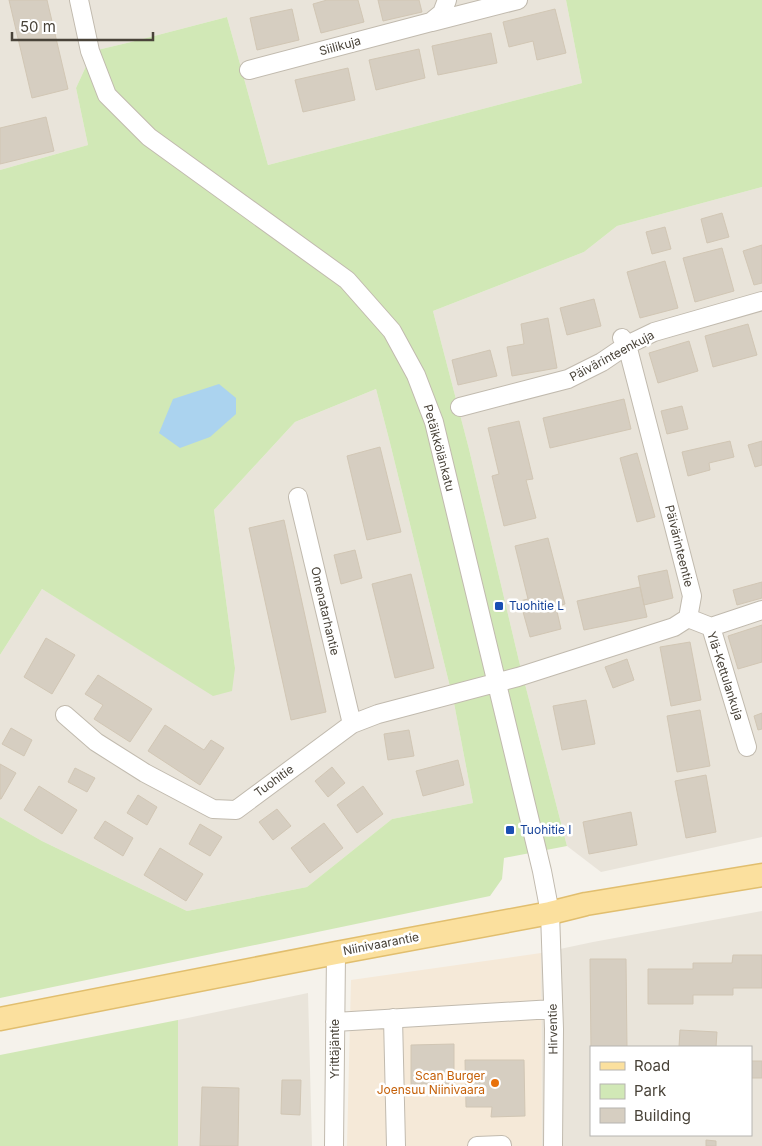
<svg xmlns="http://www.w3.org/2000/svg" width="762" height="1146" viewBox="0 0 762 1146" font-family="Inter,sans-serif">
  <rect width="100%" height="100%" fill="#f5f2eb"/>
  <path fill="#e9e4da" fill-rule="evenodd" d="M 0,0 L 566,0 L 582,83 L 268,165 L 227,17 L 131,42 L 93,51 L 76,88 L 88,145 L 0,170 Z
    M 762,187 L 762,837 L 601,872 L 567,846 L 519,661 L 469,449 L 433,311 L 584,252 L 617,226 Z
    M 376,389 L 390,443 L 454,703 L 473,803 L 392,819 L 307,887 L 187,911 L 42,841 L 0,817 L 0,655 L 42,589 L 213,695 L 235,668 L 214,510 L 295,422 Z
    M 762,911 L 762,1146 L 542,1146 L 541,953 L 593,942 ZM 591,1047 L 751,1047 L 751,1135 L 591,1135 Z
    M 308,993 L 312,1146 L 178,1146 L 178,1020 Z"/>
  <path fill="#f5e9d8" d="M 541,953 L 542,1146 L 347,1146 L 351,980 Z"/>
  <path fill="#d1e8b6" d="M 566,0 L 762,0 L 762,187 L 617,226 L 584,252 L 433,311 L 469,449 L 519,661 L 567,846 L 504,858 L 502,879 L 490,896 L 0,998 L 0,817 L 42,841 L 187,911 L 307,887 L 392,819 L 473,803 L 454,703 L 390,443 L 376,389 L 295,422 L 214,510 L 235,668 L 232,691 L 213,696 L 42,589 L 0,655 L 0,170 L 88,145 L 76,88 L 93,51 L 131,42 L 227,17 L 268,165 L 582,83 Z
    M 178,1020 L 178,1146 L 0,1146 L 0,1055 Z"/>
  <path fill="#abd3ef" d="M 219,384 L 236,398 L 236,414 L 210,437 L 180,448 L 159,433 L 173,399 Z"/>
  <path fill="#d6cec1" stroke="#d1c6b4" d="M 9,0 L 47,0 L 68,89 L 32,98 Z
    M 327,0 L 358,0 L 364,22 L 321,33 L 313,4 Z
    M 378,0 L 419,0 L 422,12 L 383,21 Z
    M 292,9 L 299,40 L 257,50 L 250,18 Z
    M 555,9 L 566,53 L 537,60 L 533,41 L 509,47 L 503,22 Z
    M 491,33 L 497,63 L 438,75 L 432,46 Z
    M 419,49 L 425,78 L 376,90 L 369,60 Z
    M 348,68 L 355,100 L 303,112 L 295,80 Z
    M 46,117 L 54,151 L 0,164 L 0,128 Z
    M 722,213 L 729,237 L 707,243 L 701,219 Z
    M 665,227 L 671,249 L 652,254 L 646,232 Z
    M 762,245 L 762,283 L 754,285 L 743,251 Z
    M 722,248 L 734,291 L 695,302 L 683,258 Z
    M 665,261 L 678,308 L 640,318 L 627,272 Z
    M 594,299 L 601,326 L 567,335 L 560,308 Z
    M 548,318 L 557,368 L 512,376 L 507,347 L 524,344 L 521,324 Z
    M 748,324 L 757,355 L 713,367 L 705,336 Z
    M 689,341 L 698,371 L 658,383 L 649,353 Z
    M 490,350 L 497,376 L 458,385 L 452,360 Z
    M 624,399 L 631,429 L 550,448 L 543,418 Z
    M 682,406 L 688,429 L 667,434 L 661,411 Z
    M 519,421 L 533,479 L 526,480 L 536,518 L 504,526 L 492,476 L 499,474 L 488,428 Z
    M 730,441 L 734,457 L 709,463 L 710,470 L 688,476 L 682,452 Z
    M 762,441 L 762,465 L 755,467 L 748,445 Z
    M 380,447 L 401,532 L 367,540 L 347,456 Z
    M 637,453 L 655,517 L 637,522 L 620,458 Z
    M 284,520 L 326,712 L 291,720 L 249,528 Z
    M 548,538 L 565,604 L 556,607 L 561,629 L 530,637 L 520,601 L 528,599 L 515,546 Z
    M 355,550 L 362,578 L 341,584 L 334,555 Z
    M 667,570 L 673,598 L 644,605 L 638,576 Z
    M 411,574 L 434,668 L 395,678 L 372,584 Z
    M 762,582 L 762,598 L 737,605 L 733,590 Z
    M 640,587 L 647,617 L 584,630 L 577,601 Z
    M 762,625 L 762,662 L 738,669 L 728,636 Z
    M 46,638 L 75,655 L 52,694 L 24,677 Z
    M 690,642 L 701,700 L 671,706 L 660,647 Z
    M 627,659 L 634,680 L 613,688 L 605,667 Z
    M 98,675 L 152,709 L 130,742 L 94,719 L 103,705 L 85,694 Z
    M 586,700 L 595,744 L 562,750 L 553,706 Z
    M 700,710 L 710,766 L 677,772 L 667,716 Z
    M 762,713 L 762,729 L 758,730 L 754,716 Z
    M 165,725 L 204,750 L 211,740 L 224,748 L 200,785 L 148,751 Z
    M 11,728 L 32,740 L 24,756 L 2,744 Z
    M 409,730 L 414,756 L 388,760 L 384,734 Z
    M 458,760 L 464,785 L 423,796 L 416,771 Z
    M 0,764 L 16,773 L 1,799 L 0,799 Z
    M 332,767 L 345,783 L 328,797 L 315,781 Z
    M 75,768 L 95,778 L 87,792 L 68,782 Z
    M 706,775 L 716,832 L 686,838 L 675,781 Z
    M 39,786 L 77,810 L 62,834 L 24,810 Z
    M 363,786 L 383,814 L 357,833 L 337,805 Z
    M 138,795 L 157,807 L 147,825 L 127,813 Z
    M 277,809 L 291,826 L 273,840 L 259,822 Z
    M 631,812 L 637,845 L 589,854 L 583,822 Z
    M 105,821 L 133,838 L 123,856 L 94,838 Z
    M 324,823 L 343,848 L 310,873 L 291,848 Z
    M 200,824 L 222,837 L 210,856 L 189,844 Z
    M 160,848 L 203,874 L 186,901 L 144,875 Z
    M 733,955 L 762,955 L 762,988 L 733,988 L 733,995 L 693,995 L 693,1004 L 648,1004 L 648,969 L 693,969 L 693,963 L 732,963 Z
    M 590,959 L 626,959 L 627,1047 L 591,1047 L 591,1050 Z
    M 680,1030 L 717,1032 L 716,1047 L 679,1047 Z
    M 454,1044 L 454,1084 L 411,1084 L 411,1045 Z
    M 465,1060 L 524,1060 L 525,1116 L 491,1117 L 492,1107 L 466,1107 Z
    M 751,1061 L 762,1061 L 762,1078 L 751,1078 Z
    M 282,1080 L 301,1080 L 300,1115 L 281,1114 Z
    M 202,1087 L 239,1088 L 238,1146 L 200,1146 Z
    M 706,1140 L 716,1141 L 716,1146 L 706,1146 Z"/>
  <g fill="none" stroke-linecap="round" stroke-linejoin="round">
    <g stroke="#c1baae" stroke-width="20">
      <path id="minor" d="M 79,0 L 90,51 L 107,95 L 149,137 L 347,280 L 392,331 L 416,375 L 434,422 L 542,871 L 550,913 L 554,1029 L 553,1146
        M 432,22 L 518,0
        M 249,70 L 431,22 L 442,13 L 447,0
        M 460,407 L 568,379 L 602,362 L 627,345 L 654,332 L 762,301
        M 298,497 L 352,724
        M 688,618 L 711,627 L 747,747
        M 711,627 L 762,610
        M 65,715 L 96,742 L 145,773 L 213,809 L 236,810 L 352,724 L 378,714 L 518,677 L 674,627 L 688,618 L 692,596 L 627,345 L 622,338
        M 393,1018 L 396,1146
        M 335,1022 L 553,1009
        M 334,1146 L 336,953
        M 477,1146 L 502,1145"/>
    </g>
    <g stroke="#e1be6e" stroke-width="25">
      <path id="major" d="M 0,1019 L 336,953 L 550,913 L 586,904 L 762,875"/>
    </g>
    <use href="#minor" stroke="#fff" stroke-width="18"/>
    <use href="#major" stroke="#fbe09e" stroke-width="22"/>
  </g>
  <g fill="#1a4fb4" stroke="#fff" stroke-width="2">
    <rect x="494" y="601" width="10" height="10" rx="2.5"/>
    <rect x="505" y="825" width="10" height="10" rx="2.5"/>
  </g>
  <circle fill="#e8710a" stroke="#fff" stroke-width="2" cx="495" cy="1083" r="5"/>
  <g text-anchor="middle" stroke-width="5" stroke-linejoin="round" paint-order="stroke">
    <g font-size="12" fill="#494339" stroke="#fff">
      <text transform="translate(340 46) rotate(-15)" y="4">Siilikuja</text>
      <text transform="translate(612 356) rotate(-28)" y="4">Päivärinteenkuja</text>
      <text transform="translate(439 448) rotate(75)" y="4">Petäikkölänkatu</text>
      <text transform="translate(679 546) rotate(76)" y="4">Päivärinteentie</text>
      <text transform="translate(325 611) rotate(77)" y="4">Omenatarhantie</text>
      <text transform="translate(725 676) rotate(72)" y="4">Ylä-Kettulankuja</text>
      <text transform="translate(274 781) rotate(-36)" y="4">Tuohitie</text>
      <text transform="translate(381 944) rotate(-11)" y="4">Niinivaarantie</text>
      <text transform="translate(553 1029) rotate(-91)" y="4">Hirventie</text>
      <text transform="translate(335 1049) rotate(-90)" y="4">Yrittäjäntie</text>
    </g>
    <g font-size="12" fill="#164399" stroke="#fff" text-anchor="start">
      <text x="509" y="610">Tuohitie L</text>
      <text x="520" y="834">Tuohitie I</text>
    </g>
    <g font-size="12" fill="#c56008" stroke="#fff" text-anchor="end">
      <text x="485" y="1080">Scan Burger<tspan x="485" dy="14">Joensuu Niinivaara</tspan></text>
    </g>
  </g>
  <rect x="590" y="1046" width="162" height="90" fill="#ffffff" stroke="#b6b4b0"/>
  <rect x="600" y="1062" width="25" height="8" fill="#fbe09e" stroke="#b6b4b0"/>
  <text x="634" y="1071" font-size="15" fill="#494339">Road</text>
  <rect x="600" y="1084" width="25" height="15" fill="#d1e8b6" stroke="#b6b4b0"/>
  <text x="634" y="1096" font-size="15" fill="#494339">Park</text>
  <rect x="600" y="1108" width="25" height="15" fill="#d6cec1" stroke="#b6b4b0"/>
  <text x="634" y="1121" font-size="15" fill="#494339">Building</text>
  <path d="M12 32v8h141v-8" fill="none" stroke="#494339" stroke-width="2.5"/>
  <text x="20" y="32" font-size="15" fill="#494339" stroke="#ffffff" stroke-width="4" paint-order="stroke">50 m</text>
</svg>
